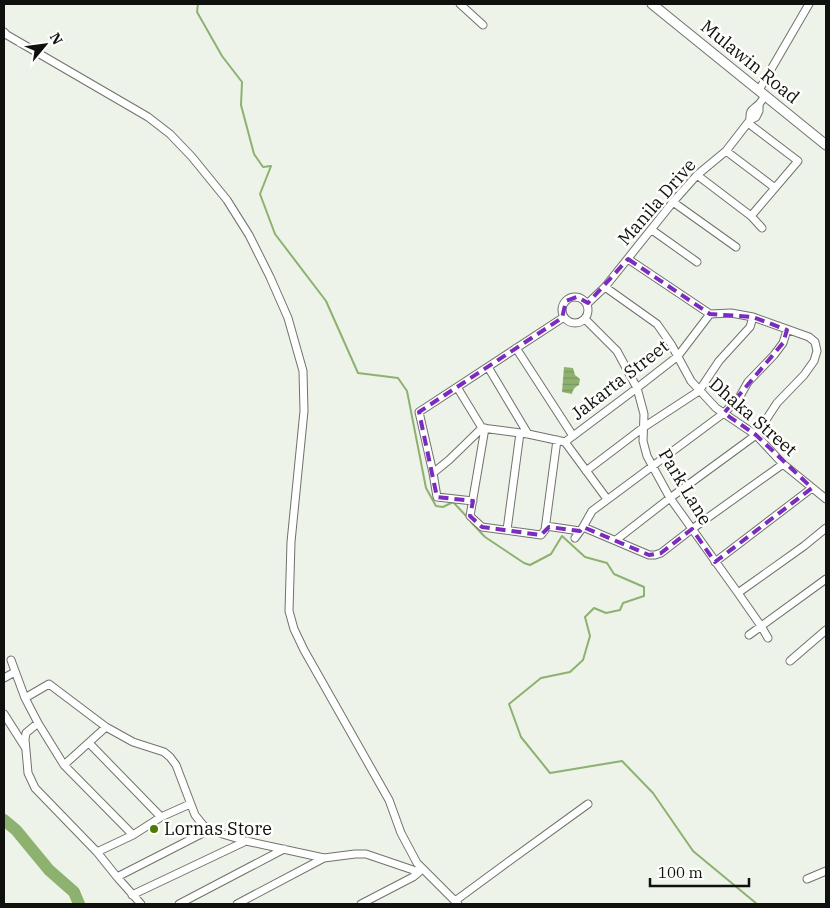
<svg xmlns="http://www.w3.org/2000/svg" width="830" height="908" viewBox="0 0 830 908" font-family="'IBM Plex Serif',serif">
  <defs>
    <pattern id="water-rules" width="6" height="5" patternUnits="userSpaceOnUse" patternTransform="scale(1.25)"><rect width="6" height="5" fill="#8db16f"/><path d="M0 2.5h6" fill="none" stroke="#79975f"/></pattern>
  </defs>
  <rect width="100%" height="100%" fill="#eef3ea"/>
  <path fill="url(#water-rules)" d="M 564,367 L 573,368 L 575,375 L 580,379 L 579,385 C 575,387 573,389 572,394 L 562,392 Z"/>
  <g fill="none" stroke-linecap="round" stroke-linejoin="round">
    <path stroke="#8db16f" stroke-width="2" d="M 198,4 L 197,12 L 222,56 L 242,82 L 241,105 L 254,154 L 263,167 L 271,166 L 260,194 L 275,234 L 326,301 L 358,373 L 398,378 L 407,391 L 426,488 L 436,506 L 443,507 L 453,502 L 468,518
      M 471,522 L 485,537 L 524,563 L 530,565 L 551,554 L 562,536 L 585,557 L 607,563 L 614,574 L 644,587 L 644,596 L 623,603 L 620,610 L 606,613 L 594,608 L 585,617 L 590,636 L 583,660 L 570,672 L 541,678 L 509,704 L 521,737 L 550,773 L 622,761 L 653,793 L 693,851 L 757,904"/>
    <path stroke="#8db16f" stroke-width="12" d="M 4,820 L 16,830 L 49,870 L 74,892 L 79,904"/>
    <g stroke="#6e736b" stroke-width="9">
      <path id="minor" d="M 460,4 L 483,25
        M 4,32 L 7,35 L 148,117 L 170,134 L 192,157 L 227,200 L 249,235 L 270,277 L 288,318 L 303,371 L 304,411 L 291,542 L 289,611 L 294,629 L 304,650 L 389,800 L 401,833 L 417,863 L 458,904
        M 759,90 L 809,4
        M 750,120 C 749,108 754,110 760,103 C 762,100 764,98 765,95
        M 748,123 L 798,161 L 751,216
        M 726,151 L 775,188
        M 697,175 L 751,216 L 762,228
        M 673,202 L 736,247
        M 652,230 L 697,262
        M 605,287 L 657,324 L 671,344 L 691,381 L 716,408 L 756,435 L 783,464 L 826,499
        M562 310a13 13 0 1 1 26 0a13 13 0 1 1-26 0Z
        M 587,304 L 605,287 L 673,202 L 697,175 L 726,151 L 750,120 L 756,117 L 759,111 L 759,105
        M 585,319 L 617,351 L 637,388 L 644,414 L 643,441 L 647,456 L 670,498 L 738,593 L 761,626 L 768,638
        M 516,348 L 573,436
        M 488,367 L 528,434
        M 457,387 L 482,428
        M 482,428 L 528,434 L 565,442 L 607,499
        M 485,428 L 470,516 L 482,527 L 541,535 L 545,530 L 557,440
        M 565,442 L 637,388 L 678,356 L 710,314
        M 586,471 L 644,427 L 699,391 L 719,361 L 750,327 L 753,317
        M 433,473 L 449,460 L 482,428
        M 473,501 L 437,497 L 433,473 L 419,412 L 564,317
        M 546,526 L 580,531
        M 583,527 L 649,555 L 655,555 L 661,553 L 692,529 L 783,464
        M 507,530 L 520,433
        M 575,538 L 583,527 L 592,511 L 724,413 L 739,398 L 748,382 L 774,355 L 783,343 L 787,330
        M 616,540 L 670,498 L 756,435 L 777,403 L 804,375 L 814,361 L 817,351 L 815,342 L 809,337 L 753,317 L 731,313 L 710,314 L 628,259
        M 715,562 L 812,488
        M 738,593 L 804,546 L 826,528
        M 749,635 L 826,579
        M 11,660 L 25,698
        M 790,661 L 826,630
        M 4,678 L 15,672
        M 4,714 L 25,747
        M 38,723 L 26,733 L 25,739 L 28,773 L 35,788 L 97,852 L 117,877 L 141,904
        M 89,743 L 161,817
        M 64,765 L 106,727
        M 133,835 L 64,765 L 38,723 L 25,698 L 49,684 L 106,727 L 133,742 L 164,752 L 170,757 L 176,765 L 195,815 L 203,825 L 209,830 L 246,841 L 324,858 L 355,854 L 366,854 L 419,872
        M 97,852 L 133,835 L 161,817 L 190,804
        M 117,877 L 209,830
        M 807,879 L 826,871
        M 132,895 L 246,841
        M 455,901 L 508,862 L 588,804
        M 179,904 L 284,849
        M 237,904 L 324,858
        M 361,904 L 413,877 L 419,872 L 420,869"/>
    </g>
    <g stroke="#6e736b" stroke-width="11">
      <path id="major" d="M 652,4 L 826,145"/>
    </g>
    <use href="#minor" stroke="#fff" stroke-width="7"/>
    <use href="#major" stroke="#fff" stroke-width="9"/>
  </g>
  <path fill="none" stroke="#7b2cbf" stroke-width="4" stroke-dasharray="10 6" stroke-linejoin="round" d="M 628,259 L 710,314 L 753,317 L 787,330 L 783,343 L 724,413 L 756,435 L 812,488 L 715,562 L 692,529 L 661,553 L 649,555 L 583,527 L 580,531 L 549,527 L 541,535 L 482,527 L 470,516 L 473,501 L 437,497 L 419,412 L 562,318 L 566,301 L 577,297 L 588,303 Z"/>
  <circle fill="#4b7b03" stroke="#fefffd" stroke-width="2" cx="154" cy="829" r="5"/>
  <g text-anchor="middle" stroke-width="5" stroke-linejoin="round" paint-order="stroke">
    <g font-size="18" fill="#10110e" stroke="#fefffd">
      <text transform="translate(750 62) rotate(39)" y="6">Mulawin Road</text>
      <text transform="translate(657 202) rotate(-49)" y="6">Manila Drive</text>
      <text transform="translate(620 380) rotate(-38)" y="6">Jakarta Street</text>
      <text transform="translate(753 417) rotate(41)" y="6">Dhaka Street</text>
      <text transform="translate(685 487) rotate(59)" y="6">Park Lane</text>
    </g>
    <g font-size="18" fill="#10110e" stroke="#fefffd" text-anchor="start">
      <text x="164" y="835">Lornas Store</text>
    </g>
  </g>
  <rect width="830" height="908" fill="none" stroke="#10110e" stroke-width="10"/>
  <g transform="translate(45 45) rotate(61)" stroke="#fefffd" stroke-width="4" paint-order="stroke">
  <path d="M0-4L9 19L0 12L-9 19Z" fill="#10110e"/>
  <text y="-8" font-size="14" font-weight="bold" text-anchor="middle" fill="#10110e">N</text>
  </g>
  <path d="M650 878v8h99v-8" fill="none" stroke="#10110e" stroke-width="2.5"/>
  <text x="658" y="878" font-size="15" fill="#10110e" stroke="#fefffd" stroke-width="4" paint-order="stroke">100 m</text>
</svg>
